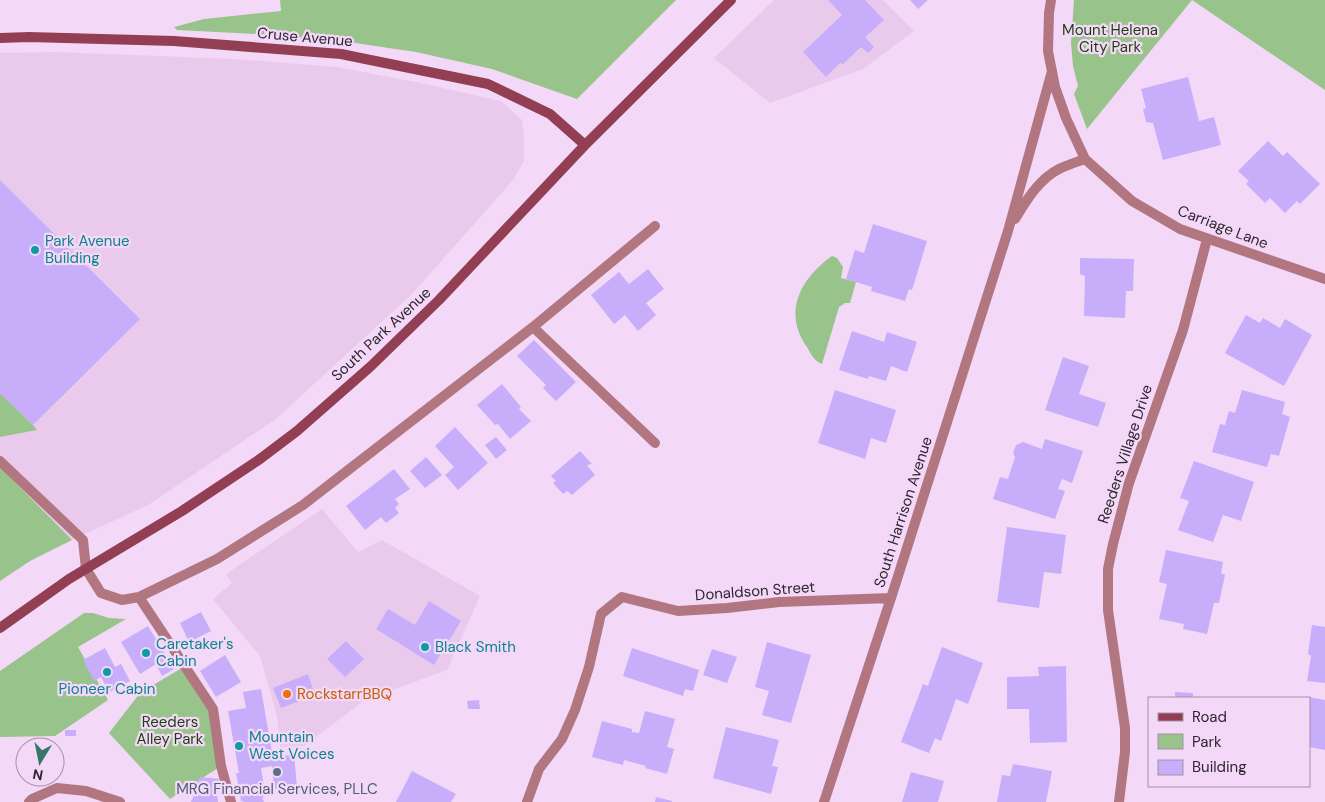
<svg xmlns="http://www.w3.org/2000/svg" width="1325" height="802" viewBox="0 0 1325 802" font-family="'DM Sans',sans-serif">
  <rect width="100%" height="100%" fill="#f3d9f7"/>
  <path fill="#e9caed" d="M 774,0 L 883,0 L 914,31 L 863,69 L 770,103 L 714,58 Z
    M 55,52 L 235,59 L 337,67 L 416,82 L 501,101 L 522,120 L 524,137 L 524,161 L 513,180 L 413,293 L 276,419 L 148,505 L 72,540 L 0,467 L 0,53 Z
    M 322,509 L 358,552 L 382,540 L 480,596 L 447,670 L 365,700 L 304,746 L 280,747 L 277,716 L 260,656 L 213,599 L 232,583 L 226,574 Z"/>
  <path fill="#98c38a" d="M 280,0 L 676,0 L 577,99 L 492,69 L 416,52 L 348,42 L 275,35 L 177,30 L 174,27 L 204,19 L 281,11 Z
    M 1074,0 L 1325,0 L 1325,90 L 1192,0 L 1087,129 L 1074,94 L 1078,86 L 1073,66 L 1071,43 Z
    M 832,256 L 837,258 L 843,267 L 841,278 L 856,282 L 850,303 L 845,303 L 839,307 L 822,364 C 814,361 811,354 807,347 C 782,312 801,278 832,256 Z
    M 0,393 L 33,425 L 37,430 L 0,437 Z
    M 0,467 L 72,540 L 30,561 L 0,581 Z
    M 84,613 L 93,613 L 109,618 L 126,619 L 78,647 L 108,700 L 55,736 L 0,737 L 0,671 Z
    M 185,666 L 213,709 L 221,766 L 170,799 L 109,733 L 140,693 Z"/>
  <path fill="#c7adfa" d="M 828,0 L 865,0 L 884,20 L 865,37 L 874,47 L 868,53 L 861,47 L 843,64 L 840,63 L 826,77 L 803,52 L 842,15 Z
    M 910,0 L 928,0 L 918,9 Z
    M 1188,77 L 1199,121 L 1214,117 L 1221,145 L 1163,160 L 1153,123 L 1146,122 L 1143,109 L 1146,108 L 1141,89 Z
    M 1268,141 L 1283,156 L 1287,152 L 1320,184 L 1300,204 L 1297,201 L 1285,213 L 1270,198 L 1265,203 L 1246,184 L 1249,181 L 1238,171 Z
    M 0,180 L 140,319 L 33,425 L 0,393 Z
    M 873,224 L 927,241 L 912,290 L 909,289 L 905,301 L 871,291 L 872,287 L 846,279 L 855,250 L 864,253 Z
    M 1080,258 L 1134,259 L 1133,291 L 1126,291 L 1125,318 L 1084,316 L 1085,276 L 1080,274 Z
    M 648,269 L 664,289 L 646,303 L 656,315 L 638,331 L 625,315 L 614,324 L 591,295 L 619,272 L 629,284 Z
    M 1246,315 L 1260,323 L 1263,318 L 1280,328 L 1285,319 L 1312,335 L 1284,386 L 1225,353 Z
    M 852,331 L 884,342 L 887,332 L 917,342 L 907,372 L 891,366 L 886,381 L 869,376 L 868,379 L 839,370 Z
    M 534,340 L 576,382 L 556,401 L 543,388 L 546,385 L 517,356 Z
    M 1063,357 L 1089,366 L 1079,394 L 1106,403 L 1098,427 L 1045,410 Z
    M 502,384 L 521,407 L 519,409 L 531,421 L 510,439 L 498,424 L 495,425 L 477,405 Z
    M 835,390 L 896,410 L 886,443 L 871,438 L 865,459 L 818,443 Z
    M 1242,390 L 1285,402 L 1282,414 L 1290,417 L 1279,456 L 1271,454 L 1267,467 L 1212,452 L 1220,424 L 1225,425 L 1229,411 L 1235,413 Z
    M 455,427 L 488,463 L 458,490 L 445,475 L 454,467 L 435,446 Z
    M 496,437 L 507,450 L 496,459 L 485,445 Z
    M 1045,439 L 1083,451 L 1072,483 L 1062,479 L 1058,489 L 1065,491 L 1055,519 L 993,499 L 1000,477 L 1008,479 L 1015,457 L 1013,453 L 1016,445 L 1023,442 L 1042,449 Z
    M 580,451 L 592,464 L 587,465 L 595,475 L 572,495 L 567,491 L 563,494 L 553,483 L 556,481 L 551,476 Z
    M 426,457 L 442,475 L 425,488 L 410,471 Z
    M 1194,461 L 1254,482 L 1241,521 L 1223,515 L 1213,542 L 1178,530 L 1189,501 L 1180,498 Z
    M 394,469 L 410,489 L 395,499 L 399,504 L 395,508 L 399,513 L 386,523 L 381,517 L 365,530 L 346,506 Z
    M 1007,527 L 1066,535 L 1061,574 L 1044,572 L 1039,608 L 997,602 Z
    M 1166,550 L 1223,562 L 1221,573 L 1225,575 L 1219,603 L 1214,603 L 1207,634 L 1183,629 L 1184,624 L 1159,619 L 1167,584 L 1159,582 Z
    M 429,601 L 461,621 L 434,665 L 376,629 L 388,609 L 415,625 Z
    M 201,612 L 211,631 L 189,642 L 180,623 Z
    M 1312,625 L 1325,627 L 1325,683 L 1307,681 L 1311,656 L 1308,654 Z
    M 148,626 L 174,669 L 162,676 L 156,664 L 140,674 L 121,642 Z
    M 346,641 L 364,659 L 345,677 L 327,659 Z
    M 767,642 L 811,655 L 791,723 L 762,715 L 769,691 L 755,687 Z
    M 942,647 L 983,663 L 968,704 L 956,699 L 941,741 L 935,738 L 929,753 L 901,742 L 923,684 L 928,686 Z
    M 105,648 L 115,667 L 121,664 L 130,681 L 109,692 L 101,677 L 94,681 L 83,660 Z
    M 632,648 L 699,670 L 693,691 L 685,689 L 683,696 L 623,676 Z
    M 712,649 L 737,657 L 727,683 L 703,675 Z
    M 225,655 L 241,682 L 216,697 L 200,671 Z
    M 1066,666 L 1067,742 L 1030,743 L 1029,709 L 1007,709 L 1007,677 L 1039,676 L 1038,667 Z
    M 308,674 L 315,695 L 281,708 L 273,688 Z
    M 261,689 L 272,752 L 269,754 L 270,757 L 294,755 L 297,787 L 274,789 L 272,766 L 261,768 L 265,792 L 262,793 L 264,797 L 262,798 L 264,802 L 246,802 L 241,801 L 236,773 L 239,773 L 228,711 L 246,708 L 243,692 Z
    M 1175,692 L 1193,693 L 1193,698 L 1175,698 Z
    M 1309,697 L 1325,700 L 1325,750 L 1309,747 Z
    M 479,700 L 480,709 L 468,709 L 467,701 Z
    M 645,711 L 675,719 L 667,747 L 674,749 L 667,774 L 645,768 L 646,766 L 624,760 L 623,765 L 592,757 L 602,721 L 632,729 L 632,732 L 639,733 Z
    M 726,727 L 779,740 L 772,766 L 778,767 L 771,794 L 713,778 Z
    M 65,730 L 76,730 L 76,736 L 65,736 Z
    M 1013,764 L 1052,771 L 1046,802 L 997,802 L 1002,775 L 1010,776 Z
    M 412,771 L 456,794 L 451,802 L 396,802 Z
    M 911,772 L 944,781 L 938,802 L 902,802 Z
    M 200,777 L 219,779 L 220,788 L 217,795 L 218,802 L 191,802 L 196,791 L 196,784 Z
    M 656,797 L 672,801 L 672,802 L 655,802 Z"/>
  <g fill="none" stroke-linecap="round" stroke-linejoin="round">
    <path stroke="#b27681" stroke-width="10" d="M 1051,0 L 1049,13 L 1048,51 L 1055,87 L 1066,118 L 1085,159 L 1132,201 L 1180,229 L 1325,279
      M 1015,219 C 1026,201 1039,179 1059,169 C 1067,165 1077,162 1085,159
      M 533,327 L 655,443
      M 0,461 L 83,540 L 86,569 L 101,593 L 122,600 L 139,597 L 213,709 L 221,766 L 231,802
      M 139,597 L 217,559 L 303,505 L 533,327 L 655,226
      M 29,802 L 32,799 L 57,788 L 86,791 L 120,802
      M 527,802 L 539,769 L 562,739 L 575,710 L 589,667 L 601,614 L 622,597 L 678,611 L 727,608 L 779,602 L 891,598
      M 824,802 L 891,598 L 1008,231 L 1052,71
      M 1119,802 L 1125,752 L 1125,728 L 1108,610 L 1108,569 L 1113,544 L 1129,483 L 1183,330 L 1207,239"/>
    <path stroke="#933f53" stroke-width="10" d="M 0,38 L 29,37 L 174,41 L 341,54 L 488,84 L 550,114 L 585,145
      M 0,628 L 69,579 L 182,511 L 260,459 L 297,431 L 370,367 L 439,300 L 585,145 L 731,0"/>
  </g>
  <g fill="#0f9aa8" stroke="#f3d9f7" stroke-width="2">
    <circle cx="35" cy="250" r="5"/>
    <circle cx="425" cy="647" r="5"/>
    <circle cx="146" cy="653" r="5"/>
    <circle cx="107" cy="672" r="5"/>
    <circle cx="239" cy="746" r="5"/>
  </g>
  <circle fill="#e8710a" stroke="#f3d9f7" stroke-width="2" cx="287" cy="694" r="5"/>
  <circle fill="#5c6f8a" stroke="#f3d9f7" stroke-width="2" cx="277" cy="772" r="5"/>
  <g text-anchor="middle" stroke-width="4.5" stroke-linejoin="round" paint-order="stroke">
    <g font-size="15" fill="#1c3e0f" stroke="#f3d9f7">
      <text x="1110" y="35">Mount Helena<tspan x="1110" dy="17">City Park</tspan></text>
      <text x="170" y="727">Reeders<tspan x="170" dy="17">Alley Park</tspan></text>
    </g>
    <g font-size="15" fill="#2e2530" stroke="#f3d9f7">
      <text transform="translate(305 37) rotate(5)" y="5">Cruse Avenue</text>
      <text transform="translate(1223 227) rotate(21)" y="5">Carriage Lane</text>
      <text transform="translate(381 334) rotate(-43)" y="5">South Park Avenue</text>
      <text transform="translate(1125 454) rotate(-72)" y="5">Reeders Village Drive</text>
      <text transform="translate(903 512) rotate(-72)" y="5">South Harrison Avenue</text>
      <text transform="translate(755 591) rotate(-4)" y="5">Donaldson Street</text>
    </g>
    <g font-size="15" fill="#0d838f" stroke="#f3d9f7" text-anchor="start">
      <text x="45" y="246">Park Avenue<tspan x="45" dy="17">Building</tspan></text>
      <text x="156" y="649">Caretaker's<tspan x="156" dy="17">Cabin</tspan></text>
      <text x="435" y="652">Black Smith</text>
      <text x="107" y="694" text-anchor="middle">Pioneer Cabin</text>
      <text x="249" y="742">Mountain<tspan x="249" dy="17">West Voices</tspan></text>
    </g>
    <g font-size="15" fill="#c56008" stroke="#f3d9f7" text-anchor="start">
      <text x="297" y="699">RockstarrBBQ</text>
    </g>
    <g font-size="15" fill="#4e5e75" stroke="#f3d9f7">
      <text x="277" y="794">MRG Financial Services, PLLC</text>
    </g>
  </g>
  <rect x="1148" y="697" width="162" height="90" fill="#f3d9f7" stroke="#a491a7"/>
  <rect x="1158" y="713" width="25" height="8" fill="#933f53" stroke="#a491a7"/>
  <text x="1192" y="722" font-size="15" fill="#2e2530">Road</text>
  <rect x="1158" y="734" width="25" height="15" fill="#98c38a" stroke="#a491a7"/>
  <text x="1192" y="747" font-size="15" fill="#2e2530">Park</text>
  <rect x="1158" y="760" width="25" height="15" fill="#c7adfa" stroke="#a491a7"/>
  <text x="1192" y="772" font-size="15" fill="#2e2530">Building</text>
  <g transform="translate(40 762) rotate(190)"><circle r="24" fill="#f3d9f7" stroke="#a491a7"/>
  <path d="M0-4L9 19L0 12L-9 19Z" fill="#367767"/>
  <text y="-8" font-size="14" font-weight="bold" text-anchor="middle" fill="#2e2530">N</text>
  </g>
</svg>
